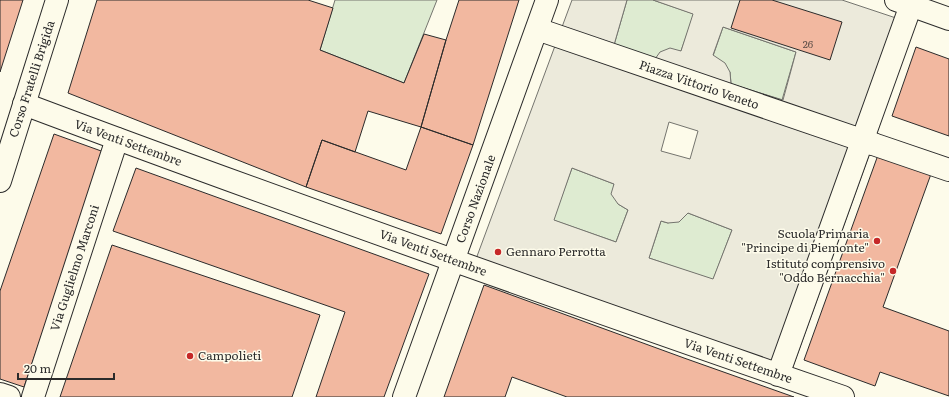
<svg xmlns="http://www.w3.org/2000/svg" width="949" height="397" viewBox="0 0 949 397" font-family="Literata,serif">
  <rect width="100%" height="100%" fill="#fdfbea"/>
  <path fill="#deebd1" stroke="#74746e" d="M 335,0 L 437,0 L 404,83 L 320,50 Z
    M 627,0 L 653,0 L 694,14 L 681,51 L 655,59 L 614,45 Z
    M 723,27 L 796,52 L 782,100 L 731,84 L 730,72 L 713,56 Z
    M 572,168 L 614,184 L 618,204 L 628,210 L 616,242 L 553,220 Z
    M 688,213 L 732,230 L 713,280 L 649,258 L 661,221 L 668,223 Z"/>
  <path fill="#eceadb" stroke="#74746e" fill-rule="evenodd" d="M 572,0 L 627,0 L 614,45 L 655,59 L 660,52 L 670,48 L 681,51 L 693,14 L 653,0 L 842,0 L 914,24 L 873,144 L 791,372 L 476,259 ZM 723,27 L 796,52 L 783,100 L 731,84 L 730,72 L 725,63 L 713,55 ZM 669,122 L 698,131 L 690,159 L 661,151 ZM 572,168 L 614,184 L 611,194 L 618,204 L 628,210 L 616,242 L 554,220 ZM 688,213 L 732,230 L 713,279 L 649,258 L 661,221 L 668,223 L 679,222 Z"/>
  <path fill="#f2b8a0" stroke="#2b2b2b" d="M 0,0 L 23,0 L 0,72 Z
    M 97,0 L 308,0 L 333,8 L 320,50 L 404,83 L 424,34 L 446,40 L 421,127 L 368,111 L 355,152 L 322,140 L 306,187 L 68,93 Z
    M 459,0 L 519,0 L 473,145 L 421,127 L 446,40 Z
    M 740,0 L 772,0 L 842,22 L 830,60 L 731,28 Z
    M 916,47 L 949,59 L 949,136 L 892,116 Z
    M 421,127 L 473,145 L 441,234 L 306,187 L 322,140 L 406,170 Z
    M 54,134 L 104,152 L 24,387 L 0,379 L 0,291 Z
    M 878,155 L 931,174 L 883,307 L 949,331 L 949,396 L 880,372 L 875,386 L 804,360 Z
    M 136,168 L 429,274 L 384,397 L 316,397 L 345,312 L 113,231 Z
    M 112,245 L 320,315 L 292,397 L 60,397 Z
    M 484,285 L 684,358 L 794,397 L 567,397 L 512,377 L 505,397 L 444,397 Z"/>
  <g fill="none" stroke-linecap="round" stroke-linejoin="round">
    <g stroke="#2b2b2b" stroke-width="24">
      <path id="pedestrian" d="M 537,29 L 873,144
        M 24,104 C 295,206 569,302 843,397
        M 778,375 L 911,5
        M 404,397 L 547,0"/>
    </g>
    <g stroke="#2b2b2b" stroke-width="24">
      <path id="minor" d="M 873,144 L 949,170
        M 0,394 L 9,397
        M 33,397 L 117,139"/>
    </g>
    <g stroke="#2b2b2b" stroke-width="24">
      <path id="tertiary" d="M 896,0 L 949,19
        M 0,181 L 57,0"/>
    </g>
    <use href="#pedestrian" stroke="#fdfbea" stroke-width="22"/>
    <use href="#minor" stroke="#fdfbea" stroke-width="22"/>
    <use href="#tertiary" stroke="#fdfbea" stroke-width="22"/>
  </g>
  <g fill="#c62828" stroke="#fdfbea" stroke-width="1.5">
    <circle cx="877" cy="241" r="4"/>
    <circle cx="498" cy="252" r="4"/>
    <circle cx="893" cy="271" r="4"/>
    <circle cx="190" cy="356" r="4"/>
  </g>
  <g text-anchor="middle" stroke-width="3" stroke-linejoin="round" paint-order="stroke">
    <g font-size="10" fill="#5d4e48">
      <text x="808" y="48">26</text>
    </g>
    <g font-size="12" fill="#2b2b2b" stroke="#fdfbea">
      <text transform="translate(32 79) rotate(-72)" y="4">Corso Fratelli Brigida</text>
      <text transform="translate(699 85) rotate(19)" y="4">Piazza Vittorio Veneto</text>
      <text transform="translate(128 143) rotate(20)" y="4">Via Venti Settembre</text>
      <text transform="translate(476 199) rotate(-70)" y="4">Corso Nazionale</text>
      <text transform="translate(433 253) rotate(20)" y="4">Via Venti Settembre</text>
      <text transform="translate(75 268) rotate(-72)" y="4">Via Guglielmo Marconi</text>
      <text transform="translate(738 361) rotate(19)" y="4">Via Venti Settembre</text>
    </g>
    <g font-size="12" fill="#2b2b2b" stroke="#fdfbea" text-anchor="end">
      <text x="869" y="238">Scuola Primaria<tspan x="869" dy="14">"Principe di Piemonte"</tspan></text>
      <text x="506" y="256" text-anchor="start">Gennaro Perrotta</text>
      <text x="885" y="268">Istituto comprensivo<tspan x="885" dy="14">"Oddo Bernacchia"</tspan></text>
      <text x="198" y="360" text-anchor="start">Campolieti</text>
    </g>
  </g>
  <path d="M18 373v6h96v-6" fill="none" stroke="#2b2b2b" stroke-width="2"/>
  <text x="24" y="373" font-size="12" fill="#2b2b2b" stroke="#fdfbea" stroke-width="3" paint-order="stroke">20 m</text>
</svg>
